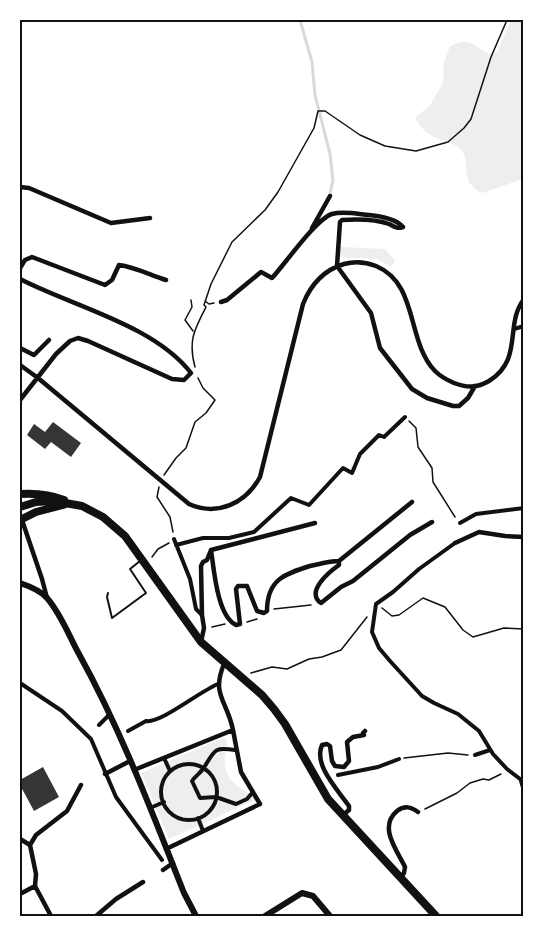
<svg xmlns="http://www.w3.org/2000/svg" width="543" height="936" viewBox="0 0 543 936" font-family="'Roboto Serif',serif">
  <rect width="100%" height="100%" fill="#fff"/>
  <path fill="#eee" d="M 511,20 L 523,20 L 523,179 L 482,193 C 456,181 475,159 457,146 C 454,144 451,144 448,143 C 433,137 422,132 415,118 L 430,105 L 443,83 L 444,62 L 450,46 C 471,37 472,45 489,54 L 497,52 Z
    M 340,247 L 385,249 L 395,261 L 391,267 L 377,259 L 340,257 Z
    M 225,737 C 229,745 226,748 225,756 C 222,777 236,787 253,795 L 255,800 L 169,839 L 141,773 Z"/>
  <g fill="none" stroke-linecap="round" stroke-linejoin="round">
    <path stroke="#d9d9d9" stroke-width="3" d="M 300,20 L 312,62 L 315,95 L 330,154 L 333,180 L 330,194"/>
  </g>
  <path fill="#353535" d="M 53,422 L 81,443 L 71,457 L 51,442 L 45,449 L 27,435 L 34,424 L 45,432 Z
    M 43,767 L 59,797 L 34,811 L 20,785 L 20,780 Z"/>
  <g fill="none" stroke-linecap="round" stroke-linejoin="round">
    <path stroke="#111" stroke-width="1.5" d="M 20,21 L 29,20
      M 191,300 L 192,307 L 185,320 L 193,331
      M 205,301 L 209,304 L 214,303
      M 195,367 C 188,341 194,330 206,307 L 204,305 L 211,284 L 232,242 L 265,210 L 278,192 L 314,128 L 318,111 L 325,111 L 360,135 L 385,146 L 416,151 L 448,142 L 464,128 L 471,119 L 491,57 L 507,20
      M 409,421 L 416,428 L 418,447 L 432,468 L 433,482 L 455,517
      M 164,475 L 176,458 L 186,448 L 195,422 L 206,413 L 215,400 L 203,388 L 198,378
      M 159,487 L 157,497 L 170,517 L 173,532
      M 152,557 L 158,549 L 169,543
      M 382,608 L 392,616 L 399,615 L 423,598 L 445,607 L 463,630 L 473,637 L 504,628 L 524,629
      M 274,609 L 311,605
      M 247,622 L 257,619
      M 212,627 L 225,624
      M 251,673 L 272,667 L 287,669 L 309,659 L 322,657 L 341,650 L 367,617
      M 404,758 L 448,753 L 468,755
      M 425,809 L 457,793 L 470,783 L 483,779 L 489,780 L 501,774"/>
    <path stroke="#111" stroke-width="2" d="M 108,593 L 107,597 L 112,618 L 146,593 L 130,569 L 140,561"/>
    <path stroke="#111" stroke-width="4" d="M 514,329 L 524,326
      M 460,523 L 476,514 L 524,508
      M 174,539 L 190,579 L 196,609 L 202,615
      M 455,543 L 419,569 L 393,592 L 376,604 L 372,632 L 379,648 L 390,661 L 422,696 L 434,703 L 458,714 L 479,731 L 493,754 L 507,769 L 524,782
      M 176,545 L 203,538 L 229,538 L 254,532 L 291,498 L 309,505 L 343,468 L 352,473 L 360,454 L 379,435 L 384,437 L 405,417
      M 20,683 L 62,711 L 91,739 L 116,797 L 162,860
      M 99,725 L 110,714
      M 128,731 L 146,721 C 160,724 200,691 218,684
      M 235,750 C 215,747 215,749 205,766 C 202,772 196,775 192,781 L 200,798 L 216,797 L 236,804 L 247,799 L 253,792
      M 475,755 L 490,750
      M 164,758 L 170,771
      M161 792a28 28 0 1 1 56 0a28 28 0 1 1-56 0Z
      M 338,775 L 378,767 L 399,759
      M 521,781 L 524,791
      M 150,808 L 164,802
      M 198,818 L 203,831"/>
    <path stroke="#111" stroke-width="4.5" d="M 20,187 L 29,188 L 111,223 L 150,218
      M 312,228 L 330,196
      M 20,268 L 25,260 L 32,257 L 105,285 L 112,280 L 119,265 C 135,267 150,275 166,280
      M 20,279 C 72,306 154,325 191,373 L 184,380 L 172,379 L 88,341 L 78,338 L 70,341 L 56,354 L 20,400
      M 221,302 L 227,300 L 261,272 L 272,278 C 285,264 316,219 332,214 C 343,211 358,214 369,215 C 380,216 396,219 403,227 C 397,229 395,227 389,224 C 375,219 357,219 342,220 L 340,222 L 337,266 L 371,313 L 380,348 L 412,389 L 427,398 L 453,406 L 459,406 L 468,398 L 475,386
      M 20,348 L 34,355 L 49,340
      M 20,365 L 38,378 L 189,504 C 217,517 246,503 260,477 L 303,304 C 311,284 324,270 344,264 C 355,261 366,262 376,266 C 419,284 406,341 435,371 C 440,376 447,380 454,383 C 467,388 477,388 489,381 C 524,359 504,325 524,299
      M 23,523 L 42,579 L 47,598
      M 455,543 L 479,532 L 505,536 L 524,537
      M 211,550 L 315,523
      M 339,561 L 412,502
      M 201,642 L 204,628 L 202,615 L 201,566 L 203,562 L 207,560 L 211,550 C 214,569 217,616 236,625 L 240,624 L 236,589 L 238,586 L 247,586 L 257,611 L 264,613 L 267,611 C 267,580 284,574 310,566 C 320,564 329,561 339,561 L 339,565 C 329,572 305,592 321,603 L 341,587 L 353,581 L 410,535 L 432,522
      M 224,664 C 211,695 227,700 233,730
      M 134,770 L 233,730 L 241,772 L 260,804 L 166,849
      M 105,774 L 130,761
      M 343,815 L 349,810 L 349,806 C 338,790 313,765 322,745 L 327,744 L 330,746 L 332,761 L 335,766 L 344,767 L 349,761 L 347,742 L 353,737 L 364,735 L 363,733 L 365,731
      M 20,839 L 30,845 L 36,874 L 35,886 L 51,916
      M 30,845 L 36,835 L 67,811 L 81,785
      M 163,870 L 173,863
      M 400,878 L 404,873 L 405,867 C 397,850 378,827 397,811 C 405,805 411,807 418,812
      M 20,894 L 35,886
      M 96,916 L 116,899 L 143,882"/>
    <path stroke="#111" stroke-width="6" d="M 20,583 C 29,586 40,590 47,598 C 61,614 69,636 79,654 C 121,730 152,812 184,893 L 196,916
      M 265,916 L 302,893 L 313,896 L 330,916"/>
    <path stroke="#111" stroke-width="8" d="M 20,494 C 35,493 49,494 64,500
      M 20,507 L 36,502 L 54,501 L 82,506 L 103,517 L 125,536 L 201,642 L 262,695 L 274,709 L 285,724 L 328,799 L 436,916
      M 20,520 L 36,512 L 63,505"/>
  </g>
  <rect width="543" height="936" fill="none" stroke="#ffffff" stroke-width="42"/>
  <rect x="21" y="21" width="501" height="894" fill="none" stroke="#111" stroke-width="2"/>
</svg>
